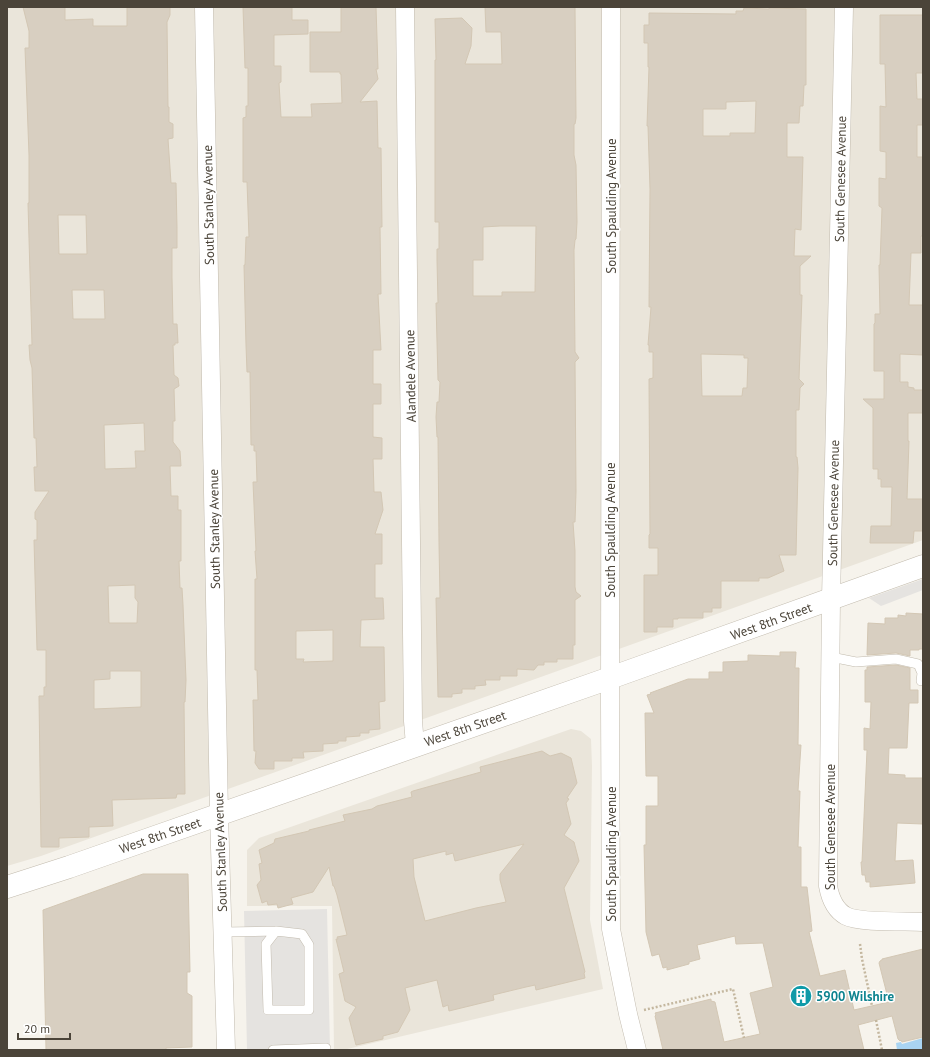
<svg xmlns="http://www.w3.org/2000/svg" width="930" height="1057" viewBox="0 0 930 1057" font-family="'PT Sans',sans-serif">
  <rect width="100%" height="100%" fill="#f6f3ec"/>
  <path fill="#eae5da" d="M 7,7 L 923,7 L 923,540 L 41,856 L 7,866 Z
    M 571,729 L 581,731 L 591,739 L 592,766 L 590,920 L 603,989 L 343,1050 L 334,1050 L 332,906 L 247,906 L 247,850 L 259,838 Z"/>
  <path fill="#e5e3e0" d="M 923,579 L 923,590 L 881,606 L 869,598 Z
    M 327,909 L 330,1050 L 247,1050 L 244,911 Z"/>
  <path fill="#a9d4f2" d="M 923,1038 L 923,1050 L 897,1050 L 896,1043 L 901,1042 L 902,1044 Z"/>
  <path fill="#d8cfc1" stroke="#d3c7b4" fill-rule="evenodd" d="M 23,7 L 65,7 L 65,20 L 93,19 L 93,26 L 127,26 L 127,7 L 170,7 L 170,15 L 167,22 L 168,107 L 169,107 L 169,122 L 173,124 L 173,138 L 168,139 L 171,183 L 176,183 L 177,228 L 177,248 L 172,248 L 172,278 L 173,324 L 177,324 L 178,343 L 175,343 L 175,345 L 173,345 L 174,375 L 178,378 L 179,386 L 174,389 L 175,421 L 173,421 L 173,442 L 180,451 L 181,466 L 170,466 L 171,496 L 178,496 L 178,510 L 181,510 L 181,561 L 179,561 L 180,588 L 182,588 L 183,605 L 186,680 L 185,702 L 184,702 L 185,794 L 177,794 L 176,798 L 112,800 L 113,826 L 89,827 L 89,837 L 59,838 L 59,847 L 41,847 L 39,696 L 44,696 L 44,687 L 46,687 L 46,650 L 37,650 L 34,540 L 37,540 L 37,520 L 35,519 L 35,512 L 49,491 L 35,491 L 34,467 L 37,467 L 36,438 L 34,438 L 32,368 L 30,360 L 29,345 L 32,345 L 28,203 L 29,203 L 29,155 L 25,48 L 29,48 L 29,31 ZM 58,215 L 86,215 L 87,254 L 59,254 ZM 72,290 L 104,290 L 105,319 L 73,319 ZM 144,423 L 145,451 L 135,451 L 136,468 L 105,469 L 104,425 ZM 135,585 L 135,598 L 138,602 L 137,623 L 109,623 L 108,586 ZM 110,671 L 141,671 L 141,707 L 94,709 L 94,680 L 110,679 Z
    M 243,7 L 292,7 L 292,20 L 308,20 L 308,34 L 274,35 L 274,66 L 281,66 L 281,82 L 279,83 L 281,117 L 312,117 L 311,104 L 342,103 L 341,74 L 340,74 L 340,72 L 310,72 L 310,32 L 341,32 L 341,7 L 376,7 L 378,69 L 376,69 L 378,79 L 360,102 L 377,101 L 378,148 L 381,148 L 382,227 L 380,227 L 381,294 L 378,294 L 381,350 L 373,350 L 373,384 L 381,384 L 381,404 L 373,404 L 373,437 L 382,438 L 382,459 L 373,459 L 374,492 L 381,492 L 383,510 L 375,534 L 382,534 L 382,564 L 375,564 L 375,598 L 383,598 L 384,619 L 361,620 L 360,647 L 384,647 L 385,701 L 379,702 L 380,729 L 369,730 L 369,733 L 360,733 L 360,736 L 346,737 L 346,741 L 338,741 L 338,743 L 323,744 L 323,751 L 303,752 L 304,758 L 292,758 L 292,761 L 274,761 L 274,769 L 259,769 L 255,763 L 256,751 L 254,751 L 253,700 L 258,700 L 257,670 L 255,670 L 255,579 L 257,579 L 255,551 L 256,551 L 253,482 L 257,482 L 256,451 L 254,451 L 254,445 L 251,445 L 250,372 L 247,372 L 246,345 L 244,265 L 245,265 L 246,237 L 249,237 L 247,182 L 243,182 L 243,118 L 246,117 L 246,106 L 248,106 L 248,68 L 245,68 ZM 333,630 L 333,661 L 303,662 L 304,659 L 296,659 L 296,631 Z
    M 485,7 L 575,7 L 576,118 L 575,124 L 574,124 L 574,155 L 576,165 L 577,222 L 576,239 L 575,240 L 574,250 L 575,352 L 579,358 L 575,362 L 576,492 L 575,522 L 573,522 L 575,551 L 575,587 L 576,592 L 581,596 L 575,600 L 575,645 L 573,645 L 573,659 L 557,659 L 557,662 L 544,662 L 544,665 L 538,665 L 534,670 L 517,669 L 517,676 L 500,676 L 500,680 L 485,680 L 486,685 L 475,686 L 475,689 L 462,689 L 462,693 L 452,694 L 452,697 L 438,697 L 436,598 L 440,598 L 439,543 L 438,437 L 437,437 L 436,417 L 437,402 L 439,402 L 440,382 L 438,380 L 436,303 L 438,303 L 437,260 L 437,249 L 439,249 L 439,222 L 435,222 L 435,60 L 436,60 L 435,19 L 462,18 L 472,28 L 471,46 L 465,64 L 502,64 L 501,32 L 486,32 ZM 500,226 L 536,226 L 535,292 L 502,292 L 502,296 L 473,296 L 473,260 L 483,260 L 483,227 Z
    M 744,8 L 769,9 L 769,8 L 806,9 L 806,85 L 804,85 L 803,106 L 800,106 L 799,123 L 787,123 L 787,157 L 803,157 L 801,230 L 795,229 L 794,256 L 811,256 L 800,266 L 800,295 L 802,295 L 799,379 L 804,384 L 800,388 L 799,410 L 796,410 L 796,457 L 797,457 L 798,468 L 796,555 L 779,555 L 784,571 L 768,578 L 759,578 L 759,581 L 721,581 L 721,608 L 712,608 L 712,612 L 703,612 L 703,618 L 678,618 L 678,619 L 673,619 L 673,627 L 657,627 L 657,632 L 644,632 L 644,575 L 658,575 L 658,548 L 649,548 L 649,535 L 650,534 L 649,379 L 653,378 L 653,352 L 649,352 L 649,345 L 648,345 L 651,307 L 649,307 L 650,189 L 648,126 L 647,126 L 649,67 L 648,67 L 648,43 L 644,43 L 644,25 L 649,25 L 649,13 L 736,14 L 736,11 L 743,11 ZM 756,101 L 755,133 L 730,133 L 730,136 L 703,136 L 703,109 L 726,109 L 726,102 ZM 701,354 L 744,355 L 744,358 L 748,358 L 747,388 L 743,388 L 742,396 L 702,396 Z
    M 880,15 L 923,15 L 923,73 L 916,73 L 917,99 L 923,99 L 923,125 L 917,125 L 917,157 L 923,157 L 923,236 L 921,236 L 921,253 L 911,253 L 909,305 L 922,305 L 923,307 L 923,355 L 900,354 L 900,382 L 908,382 L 908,387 L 914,388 L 914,390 L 923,390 L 923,413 L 908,413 L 908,441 L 909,441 L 907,499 L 923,499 L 923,531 L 914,531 L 913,543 L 870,543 L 871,526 L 891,526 L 892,487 L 881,487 L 881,479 L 878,479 L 878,469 L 873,469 L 873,408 L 863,399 L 884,399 L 884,371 L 874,371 L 874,324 L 875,323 L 875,314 L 880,314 L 879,265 L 880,265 L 882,208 L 879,206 L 879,178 L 886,179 L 886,152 L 880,151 L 880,106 L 886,107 L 885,64 L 880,64 Z
    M 906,613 L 923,614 L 923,649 L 919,649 L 919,650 L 910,650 L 910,656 L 896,653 L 867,655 L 868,623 L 885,624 L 885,618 L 898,618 L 898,615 L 906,616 Z
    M 780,652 L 796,652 L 795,668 L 799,668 L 798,745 L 801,745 L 798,791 L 800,791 L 798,847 L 801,847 L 801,887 L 807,887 L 812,931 L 809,932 L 820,976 L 845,970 L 854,1010 L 889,1002 L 879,963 L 880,961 L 882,960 L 882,959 L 923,949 L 923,1037 L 902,1042 L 901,1040 L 900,1041 L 898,1039 L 892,1016 L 858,1025 L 864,1050 L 663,1050 L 655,1016 L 656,1015 L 655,1013 L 711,999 L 711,1001 L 715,1002 L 724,1042 L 760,1034 L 750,993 L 773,987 L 763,943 L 736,944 L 735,936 L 697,945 L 700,959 L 689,962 L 689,964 L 667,970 L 667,967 L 663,968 L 659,954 L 652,956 L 646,932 L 644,845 L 646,845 L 646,806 L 658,806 L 658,776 L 646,776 L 645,713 L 654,713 L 647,695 L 651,694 L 650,693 L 688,679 L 709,679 L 709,672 L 723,672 L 723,662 L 748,661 L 748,655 L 780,656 Z
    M 896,665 L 910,668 L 910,690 L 918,690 L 918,703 L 909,703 L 907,748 L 889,748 L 888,774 L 905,775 L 905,778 L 923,778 L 923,824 L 897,823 L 895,861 L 913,860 L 915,883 L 870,887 L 870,882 L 866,882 L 865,875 L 862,875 L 861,862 L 862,862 L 867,750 L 864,750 L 864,728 L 870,729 L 871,702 L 865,702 L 865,670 L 867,670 L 867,667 Z
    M 542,751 L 550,756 L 561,753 L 571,758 L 577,783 L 567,798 L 569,799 L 566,803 L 571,824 L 564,835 L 574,842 L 579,861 L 564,888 L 585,972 L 584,973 L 585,978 L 536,990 L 535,985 L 526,987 L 493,995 L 494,1000 L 449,1011 L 448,1005 L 443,1007 L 437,980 L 405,988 L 410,1010 L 398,1032 L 383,1036 L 383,1039 L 356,1045 L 349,1018 L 356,1007 L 345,1001 L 339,974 L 344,972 L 336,939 L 338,939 L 337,937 L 347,935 L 337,895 L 334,886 L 333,886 L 329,867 L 313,892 L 291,898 L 293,904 L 278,908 L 277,904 L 268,905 L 267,901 L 262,903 L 257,885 L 261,880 L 259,864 L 262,863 L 259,850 L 274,843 L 275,839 L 309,831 L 309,830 L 345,821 L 343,815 L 372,809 L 377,806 L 412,797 L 411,792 L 413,791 L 481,772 L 480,767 ZM 524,844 L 500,874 L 500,880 L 506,902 L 476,908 L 425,921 L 414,877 L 413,859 L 446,851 L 446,855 L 453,853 L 455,861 Z
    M 143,874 L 188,874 L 190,972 L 187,972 L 187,993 L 192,996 L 192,1047 L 166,1048 L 166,1050 L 46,1050 L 43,910 Z"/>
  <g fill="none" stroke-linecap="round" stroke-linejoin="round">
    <g stroke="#c2bbae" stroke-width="10">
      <path id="service" d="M 831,657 L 856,662 L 896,659 L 918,664 L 922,673 L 921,681
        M 223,932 L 276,931 L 302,934 L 309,945 L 309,1010 L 268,1010 L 266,944 L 276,931
        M 273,1050 L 326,1048"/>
    </g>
    <g stroke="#c2bbae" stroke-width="19">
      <path id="minor" d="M 204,7 L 219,814 L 226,1050
        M 405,7 L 413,721 L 415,745
        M 611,7 L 610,704 L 611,929 L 628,1014 L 637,1050
        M 844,7 L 831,599 L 828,886 C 830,897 835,910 846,916 C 859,923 907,921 923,922"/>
    </g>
    <g stroke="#c2bbae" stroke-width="23">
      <path id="tertiary" d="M 7,887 L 69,867 L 610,678 L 923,566"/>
    </g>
    <path stroke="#c4b79f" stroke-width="2.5" stroke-dasharray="2 2" stroke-linecap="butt" d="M 860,944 L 862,959 L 872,1006
      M 644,1010 L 733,989 L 744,1038
      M 876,1020 L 882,1050"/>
    <use href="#service" stroke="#fff" stroke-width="9"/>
    <use href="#minor" stroke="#fff" stroke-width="18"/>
    <use href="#tertiary" stroke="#fff" stroke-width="22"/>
  </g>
  <defs>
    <g id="building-disc" transform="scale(1.15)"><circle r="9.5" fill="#0f9aa8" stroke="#fff"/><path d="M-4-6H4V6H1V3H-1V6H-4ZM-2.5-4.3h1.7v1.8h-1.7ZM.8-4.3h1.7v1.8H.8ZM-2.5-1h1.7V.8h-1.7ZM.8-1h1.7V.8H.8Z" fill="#fff"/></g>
  </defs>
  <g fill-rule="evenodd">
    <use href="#building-disc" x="801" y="996"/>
  </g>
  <g text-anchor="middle" stroke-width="3" stroke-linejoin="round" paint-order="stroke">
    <g font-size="13" fill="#4b4439" stroke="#fff">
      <text transform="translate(840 179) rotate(-89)" y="5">South Genesee Avenue</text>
      <text transform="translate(208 205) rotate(-91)" y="5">South Stanley Avenue</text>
      <text transform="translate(611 206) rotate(-90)" y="5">South Spaulding Avenue</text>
      <text transform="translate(410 376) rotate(-91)" y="5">Alandele Avenue</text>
      <text transform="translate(833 503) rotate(-89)" y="5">South Genesee Avenue</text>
      <text transform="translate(214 529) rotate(-91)" y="5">South Stanley Avenue</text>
      <text transform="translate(610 530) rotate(-90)" y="5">South Spaulding Avenue</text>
      <text transform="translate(771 621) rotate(-20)" y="5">West 8th Street</text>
      <text transform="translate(465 728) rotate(-19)" y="5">West 8th Street</text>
      <text transform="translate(830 827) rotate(-90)" y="5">South Genesee Avenue</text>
      <text transform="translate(160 835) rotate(-19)" y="5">West 8th Street</text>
      <text transform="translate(220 852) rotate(-92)" y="5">South Stanley Avenue</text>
      <text transform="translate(611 854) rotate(-90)" y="5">South Spaulding Avenue</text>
    </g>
    <g font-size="13" font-weight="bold" fill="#0d838f" stroke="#fff" text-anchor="start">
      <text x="816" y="1001">5900 Wilshire</text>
    </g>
  </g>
  <rect width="930" height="1057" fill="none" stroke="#4b4439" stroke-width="16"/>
  <path d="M18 1033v6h52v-6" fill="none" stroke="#4b4439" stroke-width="2"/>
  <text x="24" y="1033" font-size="12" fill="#4b4439" stroke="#ffffff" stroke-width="3" paint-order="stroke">20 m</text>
</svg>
